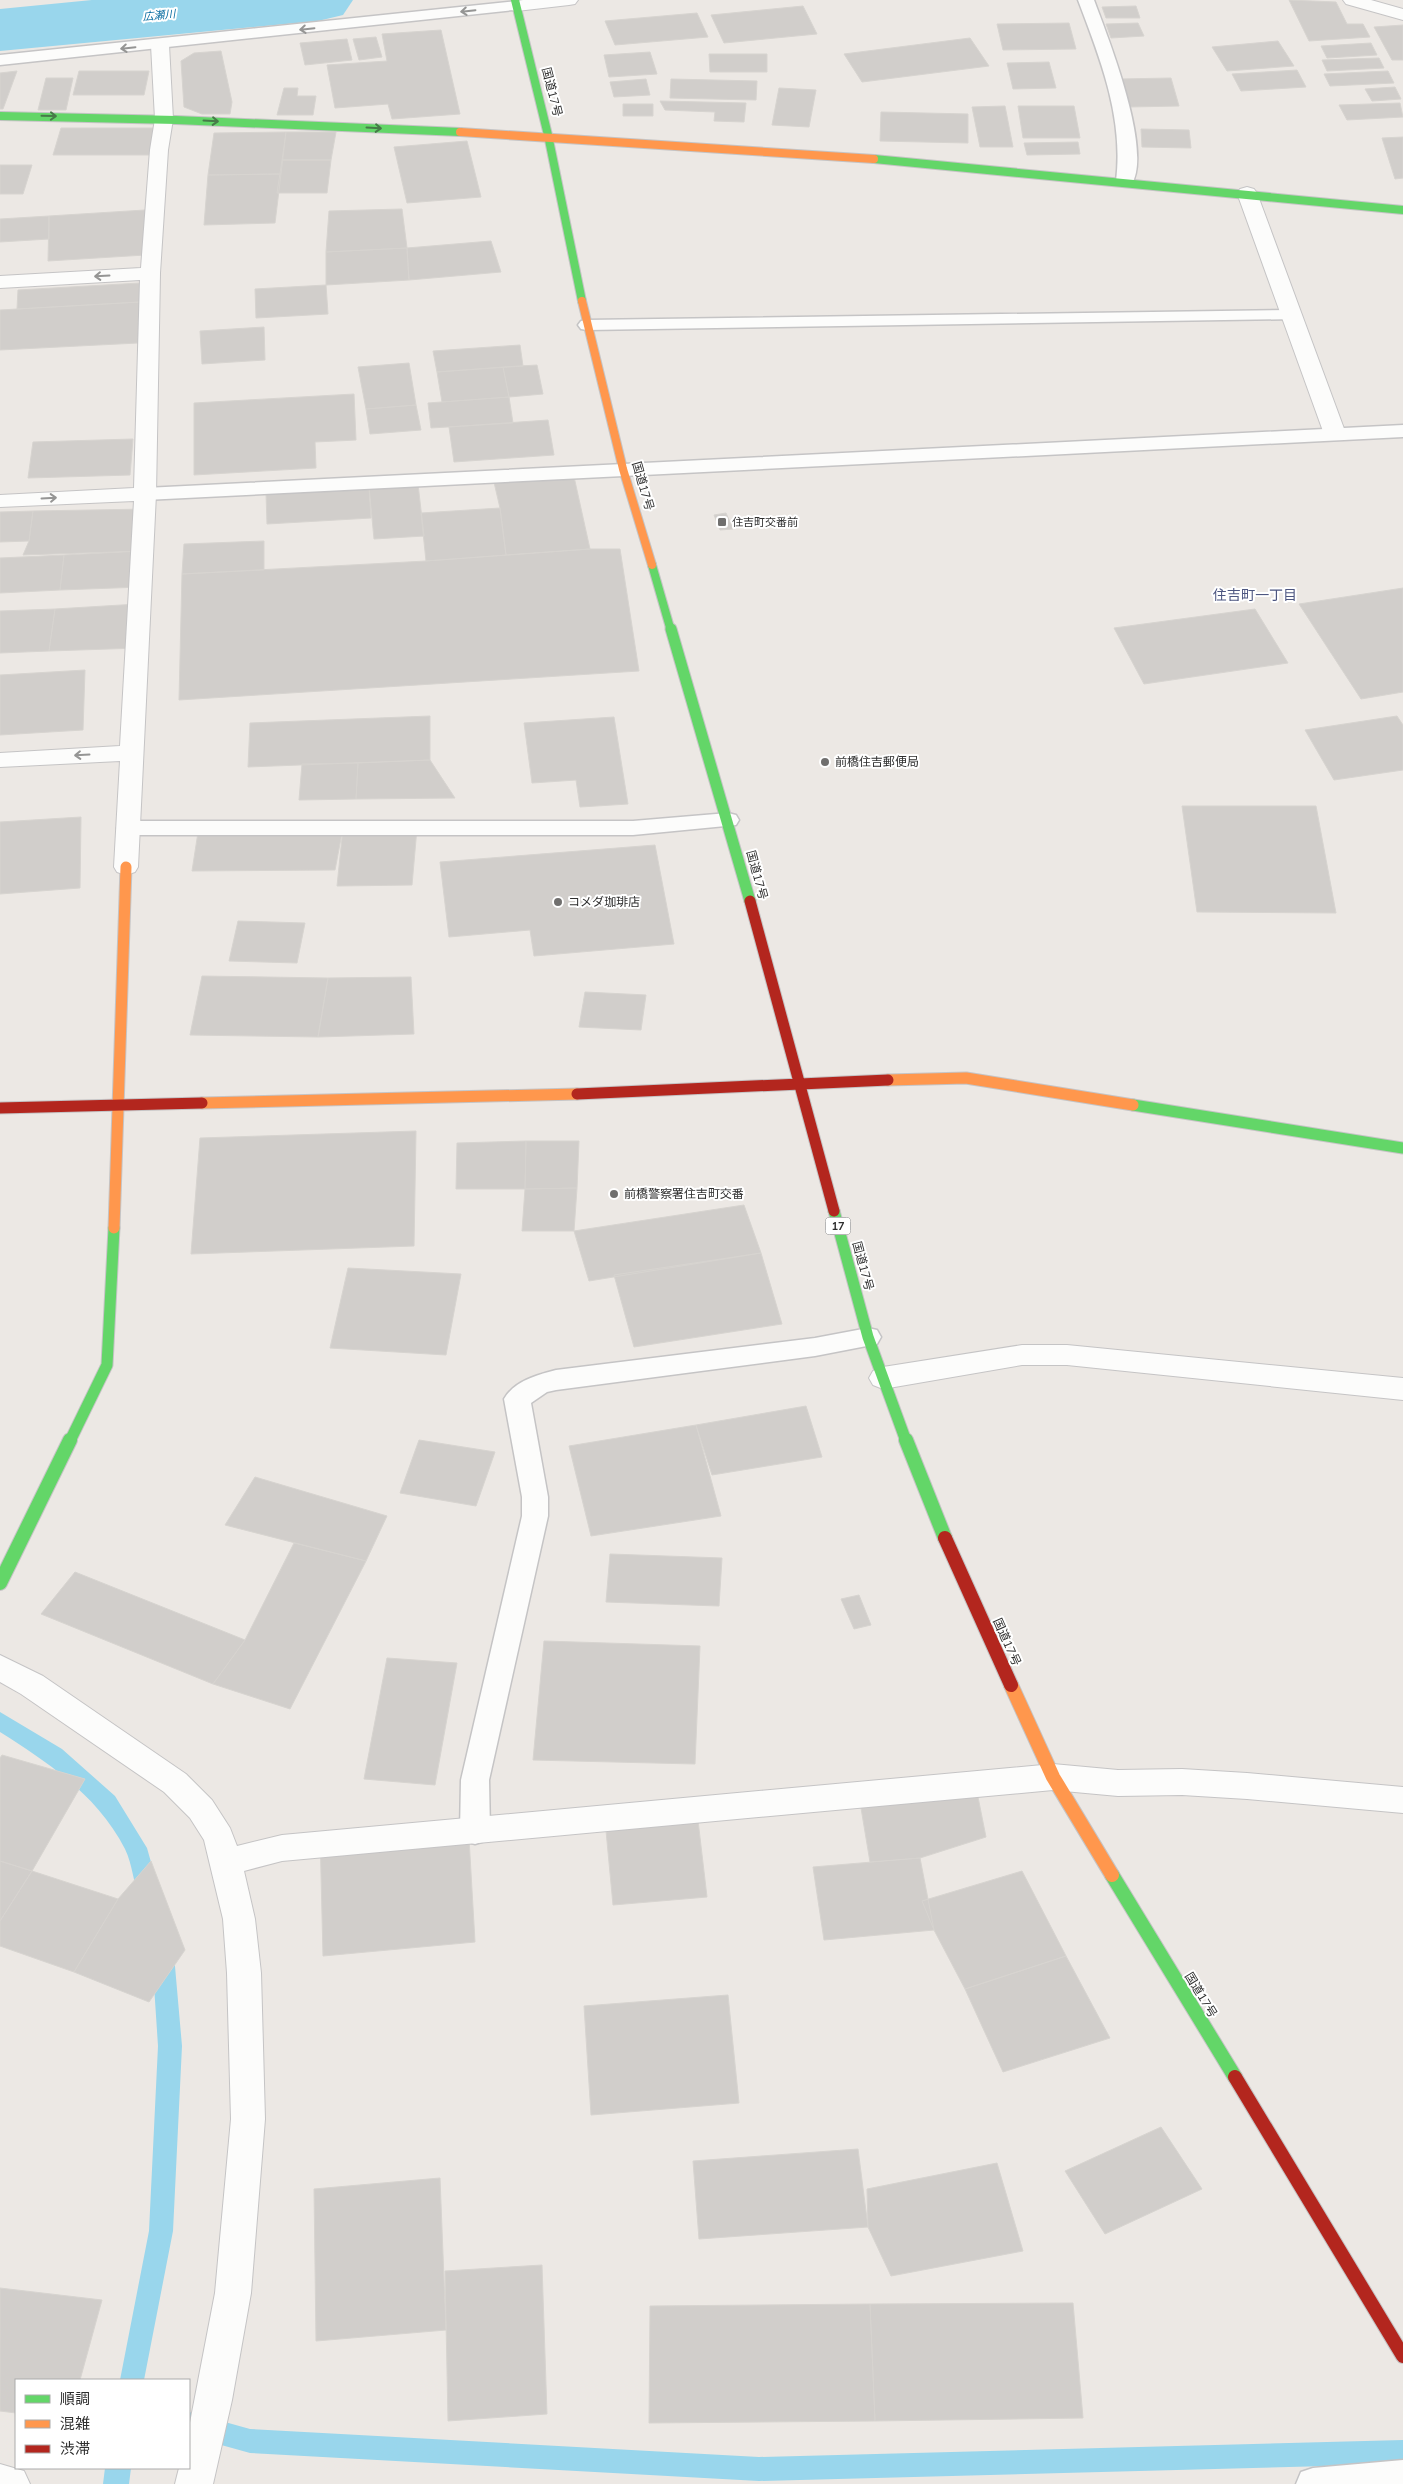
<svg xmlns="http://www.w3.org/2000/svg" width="1403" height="2484" viewBox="0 0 1403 2484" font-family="Mulish,'Noto Sans JP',sans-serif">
  <rect width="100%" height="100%" fill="#ece8e4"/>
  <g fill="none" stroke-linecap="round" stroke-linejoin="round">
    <path fill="#99d6ec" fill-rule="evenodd" d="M 0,1712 L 62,1749 L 115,1796 L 147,1848 L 160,1894 L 157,1901 L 149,1903 L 141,1901 C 133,1885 133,1865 125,1849 C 98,1796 49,1763 0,1732 Z
      M 163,1945 L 171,1948 L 174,1955 L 182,2046 L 173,2231 L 144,2380 L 120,2380 L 149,2231 L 158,2046 L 152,1955 L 155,1948 Z
      M 189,2412 L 250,2429 L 759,2457 L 1403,2440 L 1403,2464 L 759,2481 L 250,2453 L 189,2436 Z
      M 105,2468 L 131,2468 L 129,2484 L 103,2484 Z"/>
    <path fill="#99d6ec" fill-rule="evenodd" d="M 92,0 L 353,0 L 343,15 L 318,21 L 0,51 L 0,9 Z"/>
  </g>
  <path fill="#d1cecb" stroke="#d7d4d0" d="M 1289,0 L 1336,2 L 1347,24 L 1363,24 L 1370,37 L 1309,41 Z
    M 803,6 L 817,34 L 724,43 L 711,15 Z
    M 1136,6 L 1140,18 L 1106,18 L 1102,7 Z
    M 697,13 L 708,37 L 615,45 L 605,21 Z
    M 1069,23 L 1076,49 L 1003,50 L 997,24 Z
    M 1138,23 L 1144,36 L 1111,38 L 1106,24 Z
    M 1403,25 L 1403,60 L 1392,60 L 1374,27 Z
    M 441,30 L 460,114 L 392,119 L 388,104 L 335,108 L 327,65 L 387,61 L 382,34 Z
    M 376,37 L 382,57 L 359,60 L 353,39 Z
    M 970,38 L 989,66 L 862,82 L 844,54 Z
    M 347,39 L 352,60 L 305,65 L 300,43 Z
    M 1278,41 L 1294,66 L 1227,71 L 1212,47 Z
    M 1371,43 L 1377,55 L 1327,58 L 1321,46 Z
    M 221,51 L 232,102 L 230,114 L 202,114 L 184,107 L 181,61 L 194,53 Z
    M 650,52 L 657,74 L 609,77 L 604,55 Z
    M 709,54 L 767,54 L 767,72 L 710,72 Z
    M 1379,58 L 1384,68 L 1327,71 L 1322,60 Z
    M 1049,62 L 1056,88 L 1013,89 L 1007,63 Z
    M 1297,70 L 1306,87 L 1241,91 L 1232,74 Z
    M 17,71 L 3,109 L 0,109 L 0,73 Z
    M 79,71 L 149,71 L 144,95 L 73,95 Z
    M 1388,71 L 1394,83 L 1330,86 L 1324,74 Z
    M 46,78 L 73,78 L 66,110 L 38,110 Z
    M 1171,78 L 1179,106 L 1128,107 L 1120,79 Z
    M 646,79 L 650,95 L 614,97 L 610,82 Z
    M 671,79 L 757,81 L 756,100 L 670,98 Z
    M 1395,87 L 1401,99 L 1372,101 L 1365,89 Z
    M 284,88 L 298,88 L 297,96 L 316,96 L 313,115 L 277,115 Z
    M 779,88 L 816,90 L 809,127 L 772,125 Z
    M 660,101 L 746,103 L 744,122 L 714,121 L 715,112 L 665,110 Z
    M 1400,103 L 1403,117 L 1347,120 L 1339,105 Z
    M 623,104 L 653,104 L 653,116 L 623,116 Z
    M 1005,106 L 1013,147 L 980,147 L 972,107 Z
    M 1018,106 L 1074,106 L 1080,138 L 1023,138 Z
    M 881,112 L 968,114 L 968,143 L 880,141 Z
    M 61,128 L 155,128 L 149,155 L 53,155 Z
    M 1141,129 L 1189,130 L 1191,148 L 1142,147 Z
    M 286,132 L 336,132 L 331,160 L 282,160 Z
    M 286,132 L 281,174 L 208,175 L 214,133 Z
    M 1403,137 L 1403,178 L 1395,179 L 1382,138 Z
    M 467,141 L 481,197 L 407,203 L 394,147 Z
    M 1078,142 L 1080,154 L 1027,155 L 1024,143 Z
    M 282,160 L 331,160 L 327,193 L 277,193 Z
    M 0,165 L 32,165 L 23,194 L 0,194 Z
    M 281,174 L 275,223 L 204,225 L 208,175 Z
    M 402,209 L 407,248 L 326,252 L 329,211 Z
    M 145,210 L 145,255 L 48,261 L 49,216 Z
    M 49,216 L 49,239 L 0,242 L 0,219 Z
    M 491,241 L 501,272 L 409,280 L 407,248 Z
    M 407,248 L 409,280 L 326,285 L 326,252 Z
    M 140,283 L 140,302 L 17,309 L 18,290 Z
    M 326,285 L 328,314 L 256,318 L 255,289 Z
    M 140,302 L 138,343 L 0,350 L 0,310 Z
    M 264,327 L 265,360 L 202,364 L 200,331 Z
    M 520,345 L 523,366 L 437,372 L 433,351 Z
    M 409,363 L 416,405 L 366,409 L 358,367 Z
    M 537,365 L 543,394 L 509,397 L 503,367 Z
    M 503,367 L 509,397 L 442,402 L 437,372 Z
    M 354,394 L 356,440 L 315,442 L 316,468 L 194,475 L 194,403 Z
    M 509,397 L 513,423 L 431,428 L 428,403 Z
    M 416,405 L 421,430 L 370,434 L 366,409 Z
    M 548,420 L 554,455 L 454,462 L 449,427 Z
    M 133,439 L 130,475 L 28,478 L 33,442 Z
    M 573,472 L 590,549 L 506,555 L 500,508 L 493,478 Z
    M 418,484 L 424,536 L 374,539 L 369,487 Z
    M 369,487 L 371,518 L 267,524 L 266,493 Z
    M 500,508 L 506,555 L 426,561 L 421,513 Z
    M 147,509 L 143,551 L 23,555 L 29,541 L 33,511 Z
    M 33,511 L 29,541 L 0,542 L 0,512 Z
    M 726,513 L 733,529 L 720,530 L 714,515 Z
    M 264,541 L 264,570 L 182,574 L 184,544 Z
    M 590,549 L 620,549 L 639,671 L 179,700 L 182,574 L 426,561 Z
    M 143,551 L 141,587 L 60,590 L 64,555 Z
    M 64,555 L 60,590 L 0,593 L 0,558 Z
    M 1403,588 L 1403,692 L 1361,699 L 1299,604 Z
    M 138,604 L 139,648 L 49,651 L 55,609 Z
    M 55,609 L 49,651 L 0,653 L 0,611 Z
    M 1255,609 L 1288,663 L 1144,684 L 1114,628 Z
    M 85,670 L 83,730 L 0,735 L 0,675 Z
    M 430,716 L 430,760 L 248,767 L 250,723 Z
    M 1397,716 L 1403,725 L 1403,770 L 1334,780 L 1305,730 Z
    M 614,717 L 628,804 L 580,807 L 576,780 L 532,783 L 524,723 Z
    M 430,760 L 455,798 L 356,799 L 358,763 Z
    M 358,763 L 356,799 L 299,800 L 302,764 Z
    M 1182,806 L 1316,806 L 1336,913 L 1197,912 Z
    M 81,817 L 80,888 L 0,894 L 0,822 Z
    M 199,826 L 343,828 L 335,870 L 192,871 Z
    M 343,828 L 417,828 L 412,885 L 337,886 Z
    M 655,845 L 674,944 L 534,956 L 530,930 L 449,937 L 440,862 Z
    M 238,921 L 305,923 L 297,963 L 229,961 Z
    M 202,976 L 328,978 L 318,1037 L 190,1035 Z
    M 411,977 L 414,1034 L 318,1037 L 328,978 Z
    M 585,992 L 646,995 L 641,1030 L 579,1027 Z
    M 416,1131 L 414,1246 L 191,1254 L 200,1138 Z
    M 526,1141 L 525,1189 L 456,1189 L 457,1143 Z
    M 526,1141 L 579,1141 L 577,1188 L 525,1189 Z
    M 577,1188 L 574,1231 L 522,1231 L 525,1189 Z
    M 744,1205 L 761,1253 L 589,1281 L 574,1231 Z
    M 761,1253 L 782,1324 L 634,1347 L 614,1275 Z
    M 348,1268 L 461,1274 L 446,1355 L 330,1348 Z
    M 806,1406 L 822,1457 L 712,1475 L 696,1425 Z
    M 696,1425 L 721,1516 L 591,1536 L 569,1446 Z
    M 419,1440 L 495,1452 L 476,1506 L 400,1493 Z
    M 255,1477 L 387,1516 L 366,1561 L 225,1525 Z
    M 294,1543 L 366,1561 L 290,1709 L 213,1684 L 245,1640 Z
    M 610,1554 L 722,1558 L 719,1606 L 606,1602 Z
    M 75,1572 L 245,1640 L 213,1684 L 41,1614 Z
    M 859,1595 L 871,1625 L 854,1629 L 841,1599 Z
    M 544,1641 L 700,1646 L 695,1764 L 533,1760 Z
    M 387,1658 L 457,1663 L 435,1785 L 364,1779 Z
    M 2,1755 L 85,1779 L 32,1871 L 0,1861 L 0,1758 Z
    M 977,1792 L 986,1837 L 920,1858 L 870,1862 L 860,1802 Z
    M 697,1812 L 707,1897 L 613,1905 L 605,1820 Z
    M 468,1821 L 475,1942 L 323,1956 L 320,1833 Z
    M 920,1858 L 934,1930 L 824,1940 L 813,1867 Z
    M 0,1861 L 32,1871 L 0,1921 Z
    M 151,1861 L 185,1950 L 149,2002 L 74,1972 L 118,1899 Z
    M 32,1871 L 118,1899 L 74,1972 L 0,1946 L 0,1921 Z
    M 1022,1871 L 1066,1956 L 965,1989 L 934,1930 L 922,1901 Z
    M 1066,1956 L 1110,2038 L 1003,2072 L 965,1989 Z
    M 728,1995 L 739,2103 L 591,2115 L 584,2006 Z
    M 1161,2127 L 1202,2189 L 1105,2234 L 1065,2171 Z
    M 858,2149 L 868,2227 L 699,2239 L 693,2161 Z
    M 997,2163 L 1023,2251 L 891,2276 L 868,2227 L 867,2189 Z
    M 440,2178 L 446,2330 L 316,2341 L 314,2189 Z
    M 542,2265 L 547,2414 L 448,2421 L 445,2271 Z
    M 0,2288 L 102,2300 L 80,2380 L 16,2380 L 16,2413 L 0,2411 Z
    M 1073,2303 L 1083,2418 L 875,2421 L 870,2304 Z
    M 870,2304 L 875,2421 L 649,2423 L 650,2306 Z"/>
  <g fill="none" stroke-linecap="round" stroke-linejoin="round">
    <g stroke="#c5c4c5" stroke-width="3">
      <path id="lane" d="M 1078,0 L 1094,0 C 1107,35 1154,152 1131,185 L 1119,185 L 1116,181 C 1124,118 1100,58 1078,0 Z
        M 517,1 L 525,6 L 523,9 L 0,65 L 0,55 Z
        M 1290,310 L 1296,311 L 1299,315 L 1296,319 L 587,330 L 581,329 L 578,325 L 581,321 L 587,320 Z
        M 1403,425 L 1403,437 L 145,500 L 138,498 L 135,494 L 138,490 L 145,488 Z
        M 728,813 L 736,815 L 739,820 L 736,825 L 633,835 L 128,835 L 120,833 L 117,828 L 120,823 L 128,821 L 633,821 Z
        M 868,1328 L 877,1330 L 881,1337 L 877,1344 L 815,1356 L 556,1390 L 547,1392 L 531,1403 L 548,1497 L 548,1516 L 489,1780 L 490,1832 L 485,1841 L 475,1844 L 465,1841 L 460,1832 L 461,1780 L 522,1516 L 522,1497 L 504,1399 C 514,1381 537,1375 556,1370 L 815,1338 Z
        M 1403,2460 L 1403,2484 L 1296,2484 L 1301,2472 L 1313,2468 Z"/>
    </g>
    <g stroke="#c5c4c5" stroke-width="2">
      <path id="street" d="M 523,0 L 578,0 L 575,4 L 569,5 L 517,11 L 511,10 L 508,6 L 511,2 Z
        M 1343,0 L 1371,0 L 1403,9 L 1403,20 L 1346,4 Z
        M 160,40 L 166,41 L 169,45 L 173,119 L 168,150 L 160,273 L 156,494 L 138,867 L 135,872 L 126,875 L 117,872 L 114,867 L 120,761 L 0,767 L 0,753 L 120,746 L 134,501 L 0,507 L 0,495 L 134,488 L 140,280 L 0,288 L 0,276 L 141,268 L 150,150 L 155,119 L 151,45 L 154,41 Z
        M 1247,187 L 1254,189 L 1257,193 L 1346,434 L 1342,438 L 1335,440 L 1328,438 L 1324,434 L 1237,193 L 1240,189 Z
        M 1022,1345 L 1067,1345 L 1403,1378 L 1403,1400 L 1067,1365 L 1022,1365 L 883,1389 L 873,1385 L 869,1378 L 873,1371 L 883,1367 Z
        M 0,1655 L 43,1676 L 186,1774 L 212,1800 L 230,1828 L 237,1846 L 282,1835 L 1053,1764 L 1118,1770 L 1182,1769 L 1247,1773 L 1403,1787 L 1403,1813 L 1247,1799 L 1182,1795 L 1118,1796 L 1053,1790 L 282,1861 L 244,1871 L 255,1919 L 261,1973 L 265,2119 L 251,2293 L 232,2400 L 213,2484 L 175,2484 L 179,2468 L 189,2468 L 189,2428 L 215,2293 L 231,2119 L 227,1973 L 223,1919 L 204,1840 L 190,1818 L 164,1792 L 21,1694 L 0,1682 Z
        M 0,2464 L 24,2471 L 30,2484 L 0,2484 Z"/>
    </g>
    <g stroke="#c5c4c5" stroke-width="10">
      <path id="fast-far2" d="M 515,0 L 548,135 L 582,301
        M 0,116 L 176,120 L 460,132
        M 874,159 L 1403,210
        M 652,565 L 671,631"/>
    </g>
    <g stroke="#c5c4c5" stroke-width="13">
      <path id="fast-far1" d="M 671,629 L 750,901
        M 1133,1105 L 1403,1148
        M 834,1211 L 868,1337 L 906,1441
        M 70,1441 L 107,1365 L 114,1228"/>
    </g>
    <g stroke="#c5c4c5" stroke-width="16">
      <path id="fast" d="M 906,1440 L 945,1538
        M 0,1583 L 70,1440
        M 1112,1875 L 1235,2077"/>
    </g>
    <g stroke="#c5c4c5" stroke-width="10">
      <path id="slow-far2" d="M 460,132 L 874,159
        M 582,301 L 623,469 L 652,565"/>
    </g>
    <g stroke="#c5c4c5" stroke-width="13">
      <path id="slow-far1" d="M 888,1080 L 966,1078 L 1133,1105
        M 202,1103 L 577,1094
        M 114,1228 L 126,867"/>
    </g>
    <g stroke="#c5c4c5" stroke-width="16">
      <path id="slow" d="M 1011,1685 L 1053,1777 L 1112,1875"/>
    </g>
    <g stroke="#c5c4c5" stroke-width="13">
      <path id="jam-far1" d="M 750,901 L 834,1211
        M 577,1094 L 888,1080
        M 0,1108 L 202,1103"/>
    </g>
    <g stroke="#c5c4c5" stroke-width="16">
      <path id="jam" d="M 945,1538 L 1011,1685
        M 1235,2077 L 1403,2356"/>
    </g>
    <use href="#lane" fill="#fcfcfb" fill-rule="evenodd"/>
    <use href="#street" fill="#fcfcfb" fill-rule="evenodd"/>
    <use href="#fast-far2" stroke="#63d668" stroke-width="8"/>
    <use href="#fast-far1" stroke="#63d668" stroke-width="11"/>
    <use href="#fast" stroke="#63d668" stroke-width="14"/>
    <use href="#slow-far2" stroke="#ff974d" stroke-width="8"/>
    <use href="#slow-far1" stroke="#ff974d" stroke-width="11"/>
    <use href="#slow" stroke="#ff974d" stroke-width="14"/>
    <use href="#jam-far1" stroke="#b3261e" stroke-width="11"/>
    <use href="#jam" stroke="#b3261e" stroke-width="14"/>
  </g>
  <defs><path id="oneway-shaft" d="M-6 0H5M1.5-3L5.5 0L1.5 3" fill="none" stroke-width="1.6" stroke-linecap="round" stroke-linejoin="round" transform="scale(1.25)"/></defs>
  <g stroke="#959594">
    <use href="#oneway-shaft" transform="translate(468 11) rotate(174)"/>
    <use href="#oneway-shaft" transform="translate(307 29) rotate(174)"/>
    <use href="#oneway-shaft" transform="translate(128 48) rotate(174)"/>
    <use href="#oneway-shaft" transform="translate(102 276) rotate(177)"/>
    <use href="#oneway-shaft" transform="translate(49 498) rotate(-3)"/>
    <use href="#oneway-shaft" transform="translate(82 755) rotate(177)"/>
  </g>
  <g stroke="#467a48">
    <use href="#oneway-shaft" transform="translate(49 116) rotate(1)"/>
    <use href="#oneway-shaft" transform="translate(211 121) rotate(3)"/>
    <use href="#oneway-shaft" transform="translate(374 128) rotate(3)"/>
  </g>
  <g fill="#706f6e" stroke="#fff" stroke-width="2">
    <rect x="717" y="517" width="10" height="10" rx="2.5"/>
    <circle cx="825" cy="762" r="5"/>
    <circle cx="558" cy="902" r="5"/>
    <circle cx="614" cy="1194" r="5"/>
  </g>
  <g text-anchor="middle" stroke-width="4" stroke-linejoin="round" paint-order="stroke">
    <g font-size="11" font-style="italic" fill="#0d6fa3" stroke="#fff">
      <text transform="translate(159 15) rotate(-5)" y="4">広瀬川</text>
    </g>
    <g font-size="11" fill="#2e2e2e" stroke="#fff" text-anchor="start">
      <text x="732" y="526">住吉町交番前</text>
    </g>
    <rect fill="#fff" stroke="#6d6d6d" stroke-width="1" x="825.5" y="1217.5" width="25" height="17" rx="4"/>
    <g font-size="11" font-weight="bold" fill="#2e2e2e">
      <text x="838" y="1230">17</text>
    </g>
    <g font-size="12" fill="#2e2e2e" stroke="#fff">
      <text transform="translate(552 92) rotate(76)" y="4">国道17号</text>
      <text transform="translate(643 486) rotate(74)" y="4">国道17号</text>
      <text transform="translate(757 875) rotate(75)" y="4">国道17号</text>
      <text transform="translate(863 1266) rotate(75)" y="4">国道17号</text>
      <text transform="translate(1007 1642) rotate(66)" y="4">国道17号</text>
      <text transform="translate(1201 1995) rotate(59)" y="4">国道17号</text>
    </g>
    <g font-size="12" fill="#2e2e2e" stroke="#fff" text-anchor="start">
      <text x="835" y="766">前橋住吉郵便局</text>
      <text x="568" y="906">コメダ珈琲店</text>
      <text x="624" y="1198">前橋警察署住吉町交番</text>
    </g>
    <g font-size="14" fill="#4d5680" stroke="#fff">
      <text x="1255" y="600">住吉町一丁目</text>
    </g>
  </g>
  <rect x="15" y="2379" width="175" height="90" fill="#ffffff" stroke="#ababab"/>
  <rect x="25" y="2395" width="25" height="8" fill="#63d668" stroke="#ababab"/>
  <text x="60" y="2404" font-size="15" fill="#2e2e2e">順調</text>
  <rect x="25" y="2420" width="25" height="8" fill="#ff974d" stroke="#ababab"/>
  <text x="60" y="2429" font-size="15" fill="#2e2e2e">混雑</text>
  <rect x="25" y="2445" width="25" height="8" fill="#b3261e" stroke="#ababab"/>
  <text x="60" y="2454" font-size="15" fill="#2e2e2e">渋滞</text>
</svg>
